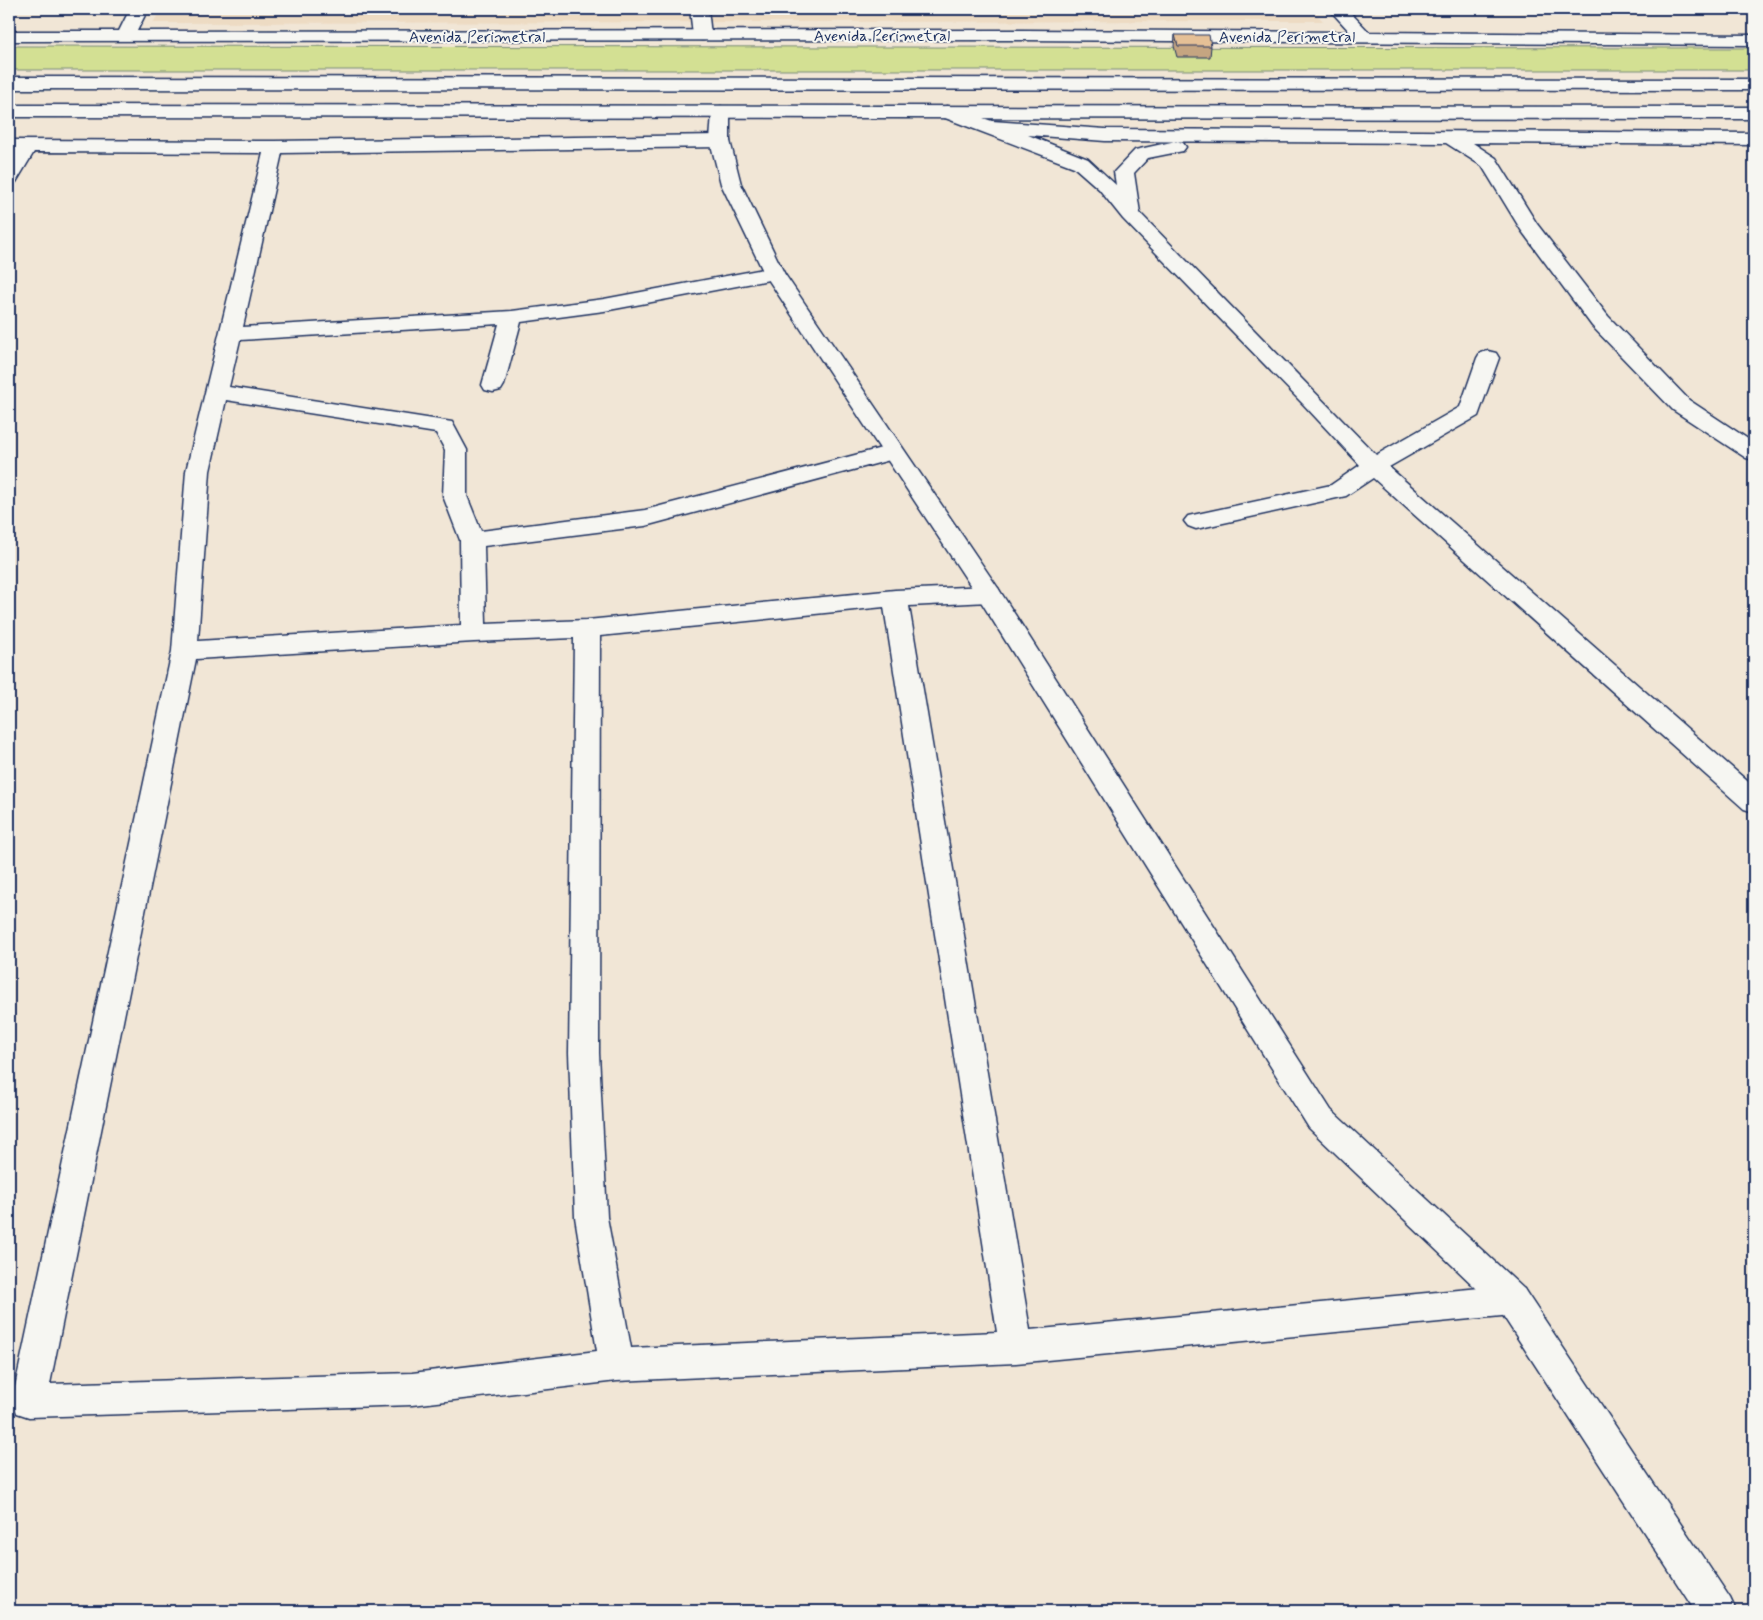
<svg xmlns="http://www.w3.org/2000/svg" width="1763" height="1620" viewBox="0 0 1763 1620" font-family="Mynerve,sans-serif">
  <rect width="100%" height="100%" fill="#f1e6d6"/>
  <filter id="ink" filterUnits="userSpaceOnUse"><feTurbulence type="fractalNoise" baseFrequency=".02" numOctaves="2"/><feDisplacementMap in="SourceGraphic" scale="10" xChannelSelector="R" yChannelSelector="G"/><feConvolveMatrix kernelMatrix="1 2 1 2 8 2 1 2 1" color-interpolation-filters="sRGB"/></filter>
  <g filter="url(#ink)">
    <path fill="#eddbc3" d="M 161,9 L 1312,9 L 1323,21 L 153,23 Z"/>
    <path fill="#d3e093" stroke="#778878" d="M 9,46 L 1754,48 L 1754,70 L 9,70 Z"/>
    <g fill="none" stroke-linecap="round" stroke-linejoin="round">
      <g stroke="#1b2f5e" stroke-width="3">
        <path id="service" d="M 690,9 L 708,9 L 711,35 L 708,39 L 702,40 L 696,39 L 693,35 Z"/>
      </g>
      <g stroke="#1b2f5e" stroke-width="3">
        <path id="minor" d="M 130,9 L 148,9 L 137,31 L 1023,30 L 1350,32 L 1329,9 L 1347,9 L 1369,32 L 1754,35 L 1754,45 L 1023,40 L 9,41 L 9,31 L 119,31 Z
          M 947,106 L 992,121 L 1105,129 L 1754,133 L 1754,145 L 1473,143 L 1496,158 L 1537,224 L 1608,316 L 1689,400 L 1754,443 L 1754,460 L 1746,458 L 1673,410 L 1592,326 L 1521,230 L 1482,166 L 1446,143 L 1105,141 L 1028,135 L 1088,159 L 1116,185 L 1114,172 L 1135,150 L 1176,141 L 1183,143 L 1186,147 L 1183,151 L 1148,158 L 1134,173 L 1140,213 L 1376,455 L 1460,407 L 1477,358 L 1480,353 L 1488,351 L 1496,353 L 1499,358 L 1478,416 L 1389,467 L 1754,787 L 1754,812 L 1744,809 L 1373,478 L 1346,496 L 1196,529 L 1188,526 L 1184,521 L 1188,516 L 1331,485 L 1360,465 L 1304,405 L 1123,219 L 1099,189 L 1074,167 L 940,116 L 938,112 L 940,108 Z
          M 720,135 L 727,137 L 730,141 L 727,145 L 720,147 L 282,153 L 243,327 L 512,311 L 604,299 L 774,267 L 781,269 L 784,273 L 781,277 L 774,279 L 604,311 L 521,322 L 504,385 L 501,390 L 493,392 L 485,390 L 482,385 L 499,324 L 240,340 L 229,387 L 452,422 L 467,450 L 467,496 L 481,531 L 645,510 L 893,445 L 901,447 L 904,452 L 901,457 L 645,526 L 484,546 L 486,624 L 587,620 L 895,590 L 989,586 L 998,588 L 1001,594 L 998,600 L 989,602 L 909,606 L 1030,1330 L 1512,1285 L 1524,1289 L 1529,1300 L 1524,1311 L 1512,1315 L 1016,1363 L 617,1381 L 412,1405 L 29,1417 L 17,1413 L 12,1401 L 172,651 L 186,471 L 263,153 L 34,152 L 16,182 L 9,184 L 9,162 L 15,152 L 9,152 L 9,140 L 274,141 ZM 226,400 L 436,433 L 445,450 L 443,496 L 460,540 L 461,625 L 198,641 L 210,471 ZM 884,607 L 997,1332 L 631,1348 L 607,1217 L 599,1053 L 600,636 ZM 574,638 L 569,1053 L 575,1217 L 597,1351 L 412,1373 L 50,1384 L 196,659 L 474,642 Z"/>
      </g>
      <g stroke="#1b2f5e" stroke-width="3">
        <path id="tertiary" d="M 721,106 L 728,108 L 730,112 L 730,141 L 741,184 L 784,273 L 998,588 L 1331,1110 L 1524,1289 L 1730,1598 L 1736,1611 L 1695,1611 L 1500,1311 L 1309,1128 L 980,600 L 764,273 L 721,184 L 710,141 L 712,112 L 714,108 Z"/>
      </g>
      <g stroke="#1b2f5e" stroke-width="3">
        <path id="trunk" d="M 9,77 L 1754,79 L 1754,90 L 9,89 Z
          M 9,105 L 1754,107 L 1754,119 L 9,117 Z"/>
      </g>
      <use href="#service" fill="#f6f6f2" fill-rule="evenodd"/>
      <use href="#minor" fill="#f6f6f2" fill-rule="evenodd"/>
      <use href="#tertiary" fill="#f6f6f2" fill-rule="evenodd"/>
      <use href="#trunk" fill="#f6f6f2" fill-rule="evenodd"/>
    </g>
    <path fill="#c5a581" stroke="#1b2f5e" d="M 1560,9 L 1620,9 L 1619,10 L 1564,14 Z
      M 1626,9 L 1667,9 L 1667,10 L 1628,11 Z
      M 1175,35 L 1211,46 L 1210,57 L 1177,57 L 1174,46 Z"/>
    <path fill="#e5c096" stroke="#1b2f5e" d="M 1175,35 L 1209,35 L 1211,46 L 1178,46 Z"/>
  </g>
  <g text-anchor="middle" stroke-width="4" stroke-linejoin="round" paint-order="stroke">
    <g font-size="16" fill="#1b2f5e" stroke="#f6f6f2">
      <text x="882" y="41">Avenida Perimetral</text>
      <text x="477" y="42">Avenida Perimetral</text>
      <text x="1287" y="42">Avenida Perimetral</text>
    </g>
  </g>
  <rect width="1763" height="1620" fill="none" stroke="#f6f6f2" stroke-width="30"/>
  <rect x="15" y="15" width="1733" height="1590" fill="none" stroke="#1b2f5e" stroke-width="2" filter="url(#ink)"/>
</svg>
